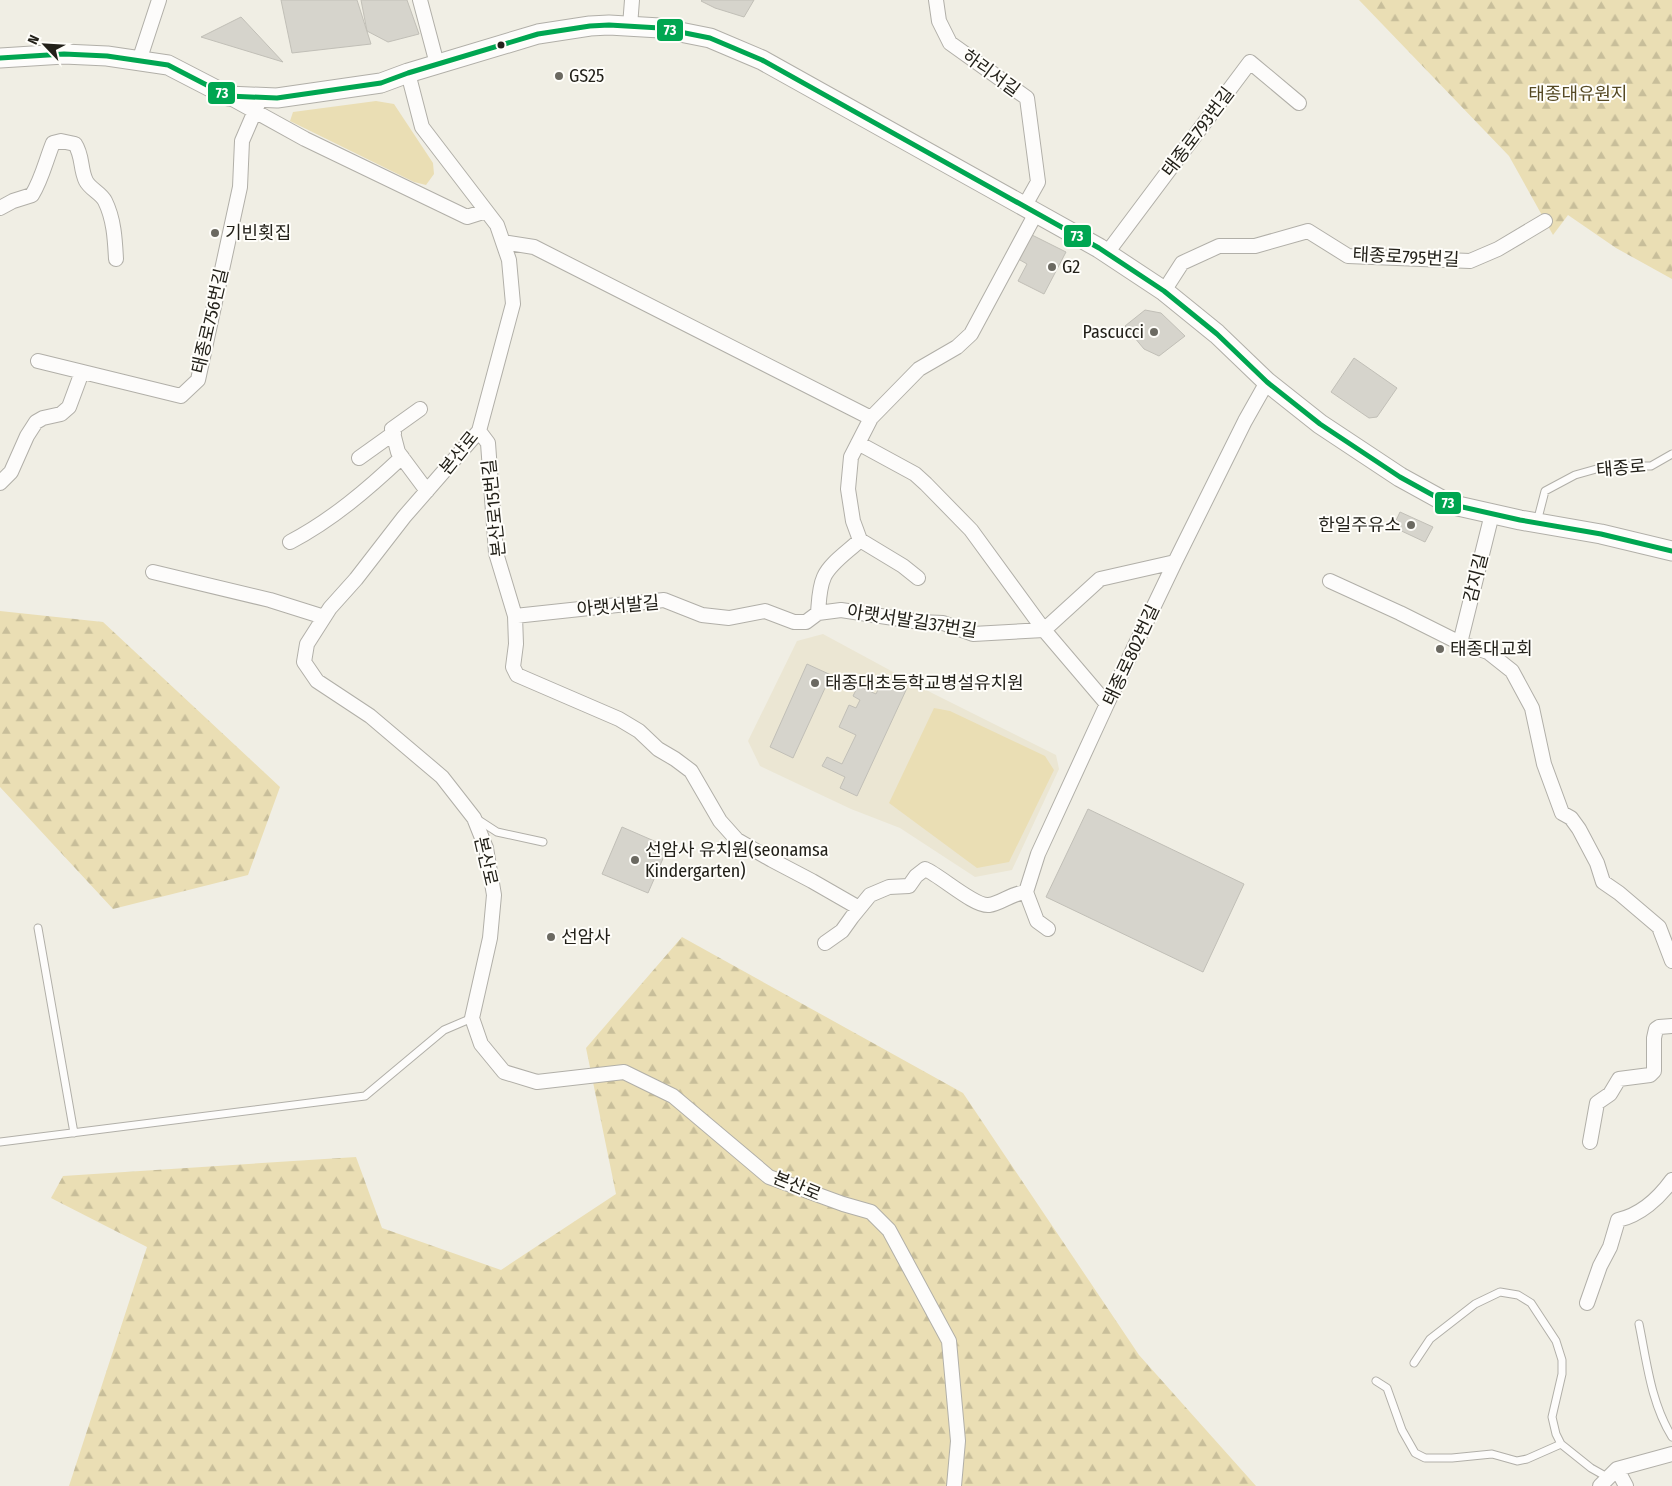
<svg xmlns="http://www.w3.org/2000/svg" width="1672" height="1486" font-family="'Fira Sans Condensed','Noto Sans KR',sans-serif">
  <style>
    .built { fill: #ebe6d3 }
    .forest { fill: url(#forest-firs) }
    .park { fill: #eadeb4 }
    .building { fill: #d6d4cc; stroke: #c1bfb7 }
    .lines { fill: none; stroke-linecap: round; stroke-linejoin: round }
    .service-casing { stroke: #b1afa8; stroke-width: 9 }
    .minor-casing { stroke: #b1afa8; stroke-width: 16 }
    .secondary-casing { stroke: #b1afa8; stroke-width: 21 }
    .service { stroke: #fdfcfb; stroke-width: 7 }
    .minor { stroke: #fdfcfb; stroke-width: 14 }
    .secondary { stroke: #fdfcfb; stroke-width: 19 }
    .bus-1-casing { stroke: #fffefa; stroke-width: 9 }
    .bus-1 { stroke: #00a651; stroke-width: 5 }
    .bus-dot { fill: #23211a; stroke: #fffefa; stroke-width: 2 }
    .poi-dot { fill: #6b6961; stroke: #fffefa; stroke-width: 2 }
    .labels { text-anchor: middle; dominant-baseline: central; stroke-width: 4; stroke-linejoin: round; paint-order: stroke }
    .street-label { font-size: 18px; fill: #23211a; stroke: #fffefa }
    .poi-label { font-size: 18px; fill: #23211a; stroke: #fffefa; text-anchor: start }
    .park-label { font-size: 18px; fill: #554923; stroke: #fffefa }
    .line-badge { stroke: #fffefa; stroke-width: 2 }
    .badge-label { font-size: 14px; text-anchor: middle; font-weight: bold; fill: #fff }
  </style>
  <defs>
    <pattern id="forest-firs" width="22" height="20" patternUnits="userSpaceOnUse" patternTransform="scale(1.25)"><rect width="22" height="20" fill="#eadeb4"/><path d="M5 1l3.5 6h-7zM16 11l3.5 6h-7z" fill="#c8be9a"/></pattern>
  </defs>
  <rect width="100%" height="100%" fill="#f0eee4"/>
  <path class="built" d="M823,634L932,693L1056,755L1059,769L1012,870L975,877L900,828L851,809L760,766L748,741L797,641Z"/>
  <path class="forest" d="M1359,0H1672V279L1616,248L1568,215L1553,235L1509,156Z
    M0,611L103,622L280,787L248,875L113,909L0,787Z
    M682,937L963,1093L1139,1355L1256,1486H69L147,1247L51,1198L63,1176L356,1157L382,1228L501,1270L616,1194L586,1048Z"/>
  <path class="park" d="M376,101L394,104L433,163L434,174L426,185L414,182L290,121L293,112Z
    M934,708L950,711L1045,756L1054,770L1009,862L977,868L889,803Z"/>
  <path class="building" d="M281,0H357L371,44L292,53Z
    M361,0H407L419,34L388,42L367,31Z
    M702,0H754L744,17L715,8L701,1Z
    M241,17L283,62L201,37Z
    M1026,232L1066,252L1044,294L1018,281L1027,264L1013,256Z
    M1145,310L1161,313L1185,336L1159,356L1144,349L1125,326Z
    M1354,358L1397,388L1377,417L1369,418L1331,392Z
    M1400,512L1433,527L1425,542L1393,527Z
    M807,664L831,675L793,758L770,747Z
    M884,677L907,688L857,796L840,788L845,777L822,766L827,757L842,764L856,735L839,727L849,705L856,708L860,700L853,696L858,686L876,694Z
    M1088,809L1244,884L1203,972L1046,897Z
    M622,827L668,847L648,893L602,874Z"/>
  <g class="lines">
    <g class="service-casing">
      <path id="service" d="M1537,522L1545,491L1575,475L1607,466H1651L1672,454
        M477,819L497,832L543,842
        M38,928L74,1133
        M0,1142L365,1096L444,1030L472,1018
        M1639,1324C1647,1363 1651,1403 1672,1437
        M1414,1363L1430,1339L1475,1304L1500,1292L1518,1295L1531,1303L1556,1341L1562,1360V1374L1552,1417L1556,1434L1561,1444L1591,1468L1607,1477
        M1376,1381L1387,1388L1402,1430L1415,1453L1425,1458H1452L1492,1454L1517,1461L1527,1459L1561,1444"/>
    </g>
    <g class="minor-casing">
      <path id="minor" d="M420,0L437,64
        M936,0L939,21L950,43L1027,98L1038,182L1024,207
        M630,26L632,0
        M139,61L159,0
        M408,73L422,127L497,225L509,260L513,304L479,431L404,517L356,579L330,608L307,644L304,662L317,681L370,716L442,777L474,818L486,848L494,895L490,938L472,1018L481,1044L504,1072L537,1082L624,1072L673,1096L769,1177L843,1204L871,1212L889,1230L949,1341L958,1441L954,1486
        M229,97L305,139L467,217L486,211
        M0,208L13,201L32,195C42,179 46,160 53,143L61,141L75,144C83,156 80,169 86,181C90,189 101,193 105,201C114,219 115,240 116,259
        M503,242L534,247L871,418
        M1107,253L1250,62L1299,103
        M1164,291L1182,263L1219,246H1255L1308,231L1348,256L1470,261L1498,249L1545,221
        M38,361L181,396L198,380L240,187L242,141L261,97
        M420,409L392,429L398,452L427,491
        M479,431L488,443L496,553L515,616L516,644L513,667L517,675L619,719L639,731L658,749L675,759L691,771L720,821L737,840L772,860L812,881L859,908
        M858,443L915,474L926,484L971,530L1044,630L1100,579L1175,562
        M359,458L394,433
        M0,483L11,472L27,436L36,422L43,418L61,414L69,407L82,372
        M290,542C332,520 368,489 402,457
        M153,572L270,600L324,617
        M918,578L903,566L860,540L853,521L848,489L851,457L871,418L919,369L957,347L971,334L1036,213
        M1330,581L1400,613L1460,643L1488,652L1512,671L1532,708L1544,764L1562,813L1571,818L1579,829L1597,863L1603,882L1619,893L1659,927L1672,961
        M818,613C819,601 819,588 824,577C830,563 849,551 860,540
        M515,616L664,600L702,615L729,618L765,611L794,622H806L818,613L841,610L920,622L943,623L973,634L1044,630L1107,704
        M1460,643L1492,514
        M1048,929L1037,921L1026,892L1038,854L1107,704L1175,562L1245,421L1267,382
        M825,943L842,931L852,917L870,895L889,887L909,886L916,876L925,869C941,876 975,907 989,905C1002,903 1012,893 1026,892
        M1590,1142L1597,1103L1610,1094L1619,1079L1650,1075L1654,1071V1038L1656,1029L1659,1027L1672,1026
        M1587,1303L1600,1266L1610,1247L1618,1220C1640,1215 1659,1198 1672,1180
        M1617,1469L1626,1486
        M1600,1486L1617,1469L1672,1454"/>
    </g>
    <g class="secondary-casing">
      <path id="secondary" d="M0,58L64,54L107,56L168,65L228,96L277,98L381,83L408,73L538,34L590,26L609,25L660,28L710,38L762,60L1099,248L1164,291L1217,334L1267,382L1320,424L1400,477L1449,504L1520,520L1601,534L1672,551"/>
    </g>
    <use href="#service" class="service"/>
    <use href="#minor" class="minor"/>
    <use href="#secondary" class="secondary"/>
    <g class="bus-1-casing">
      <path id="bus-1" d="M0,58L64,54L107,56L168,65L228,96L277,98L381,83L408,73L538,34L590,26L609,25L660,28L710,38L762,60L1099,248L1164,291L1217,334L1267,382L1320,424L1400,477L1449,504L1520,520L1601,534L1672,551"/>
    </g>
    <use href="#bus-1" class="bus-1"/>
  </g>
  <circle class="bus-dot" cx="501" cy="45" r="4.5"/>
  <g class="poi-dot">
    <circle cx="559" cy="76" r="5"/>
    <circle cx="215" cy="233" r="5"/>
    <circle cx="1052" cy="267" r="5"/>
    <circle cx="1154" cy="332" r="5"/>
    <circle cx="1411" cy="525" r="5"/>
    <circle cx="1440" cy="649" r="5"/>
    <circle cx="815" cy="683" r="5"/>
    <circle cx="635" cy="860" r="5"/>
    <circle cx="551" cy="937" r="5"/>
  </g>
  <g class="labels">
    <g class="street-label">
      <text transform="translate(991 73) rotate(36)">하리서길</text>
      <text transform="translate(1198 132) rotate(-53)">태종로793번길</text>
      <text transform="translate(1406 257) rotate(3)">태종로795번길</text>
      <text transform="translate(210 321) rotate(-77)">태종로756번길</text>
      <text transform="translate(459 453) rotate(-51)">본산로</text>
      <text transform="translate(1621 468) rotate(-5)">태종로</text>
      <text transform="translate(494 508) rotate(-96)">본산로15번길</text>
      <text transform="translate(1476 578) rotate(-76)">감지길</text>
      <text transform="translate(618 606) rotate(-5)">아랫서발길</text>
      <text transform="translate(912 621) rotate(9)">아랫서발길37번길</text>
      <text transform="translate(1131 655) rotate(-65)">태종로802번길</text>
      <text transform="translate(486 861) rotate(77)">본산로</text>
      <text transform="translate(797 1186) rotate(22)">본산로</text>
    </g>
    <g class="poi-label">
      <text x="569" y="76">GS25</text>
      <text x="225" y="233">기빈횟집</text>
      <text x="1062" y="267">G2</text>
      <text x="1144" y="332" text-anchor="end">Pascucci</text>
      <text x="1401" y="525" text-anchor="end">한일주유소</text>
      <text x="1450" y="649">태종대교회</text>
      <text x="825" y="683">태종대초등학교병설유치원</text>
      <text x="645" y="850">선암사 유치원(seonamsa<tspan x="645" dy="21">Kindergarten)</tspan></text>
      <text x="561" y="937">선암사</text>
    </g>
    <g class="park-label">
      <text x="1578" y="94">태종대유원지</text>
    </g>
  </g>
  <g class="line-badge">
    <rect x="656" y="18" width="28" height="24" rx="5" fill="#00a651"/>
    <rect x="207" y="81" width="29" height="24" rx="5" fill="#00a651"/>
    <rect x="1063" y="224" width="29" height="24" rx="5" fill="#00a651"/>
    <rect x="1434" y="491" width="28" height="24" rx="5" fill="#00a651"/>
  </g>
  <g class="badge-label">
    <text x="670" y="35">73</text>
    <text x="222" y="98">73</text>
    <text x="1077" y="241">73</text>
    <text x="1448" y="508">73</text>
  </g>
  <g transform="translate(45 45) rotate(295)" stroke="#fffefa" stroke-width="4" paint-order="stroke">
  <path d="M0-4L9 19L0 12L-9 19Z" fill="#23211a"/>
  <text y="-8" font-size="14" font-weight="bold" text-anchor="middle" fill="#23211a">N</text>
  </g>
</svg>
